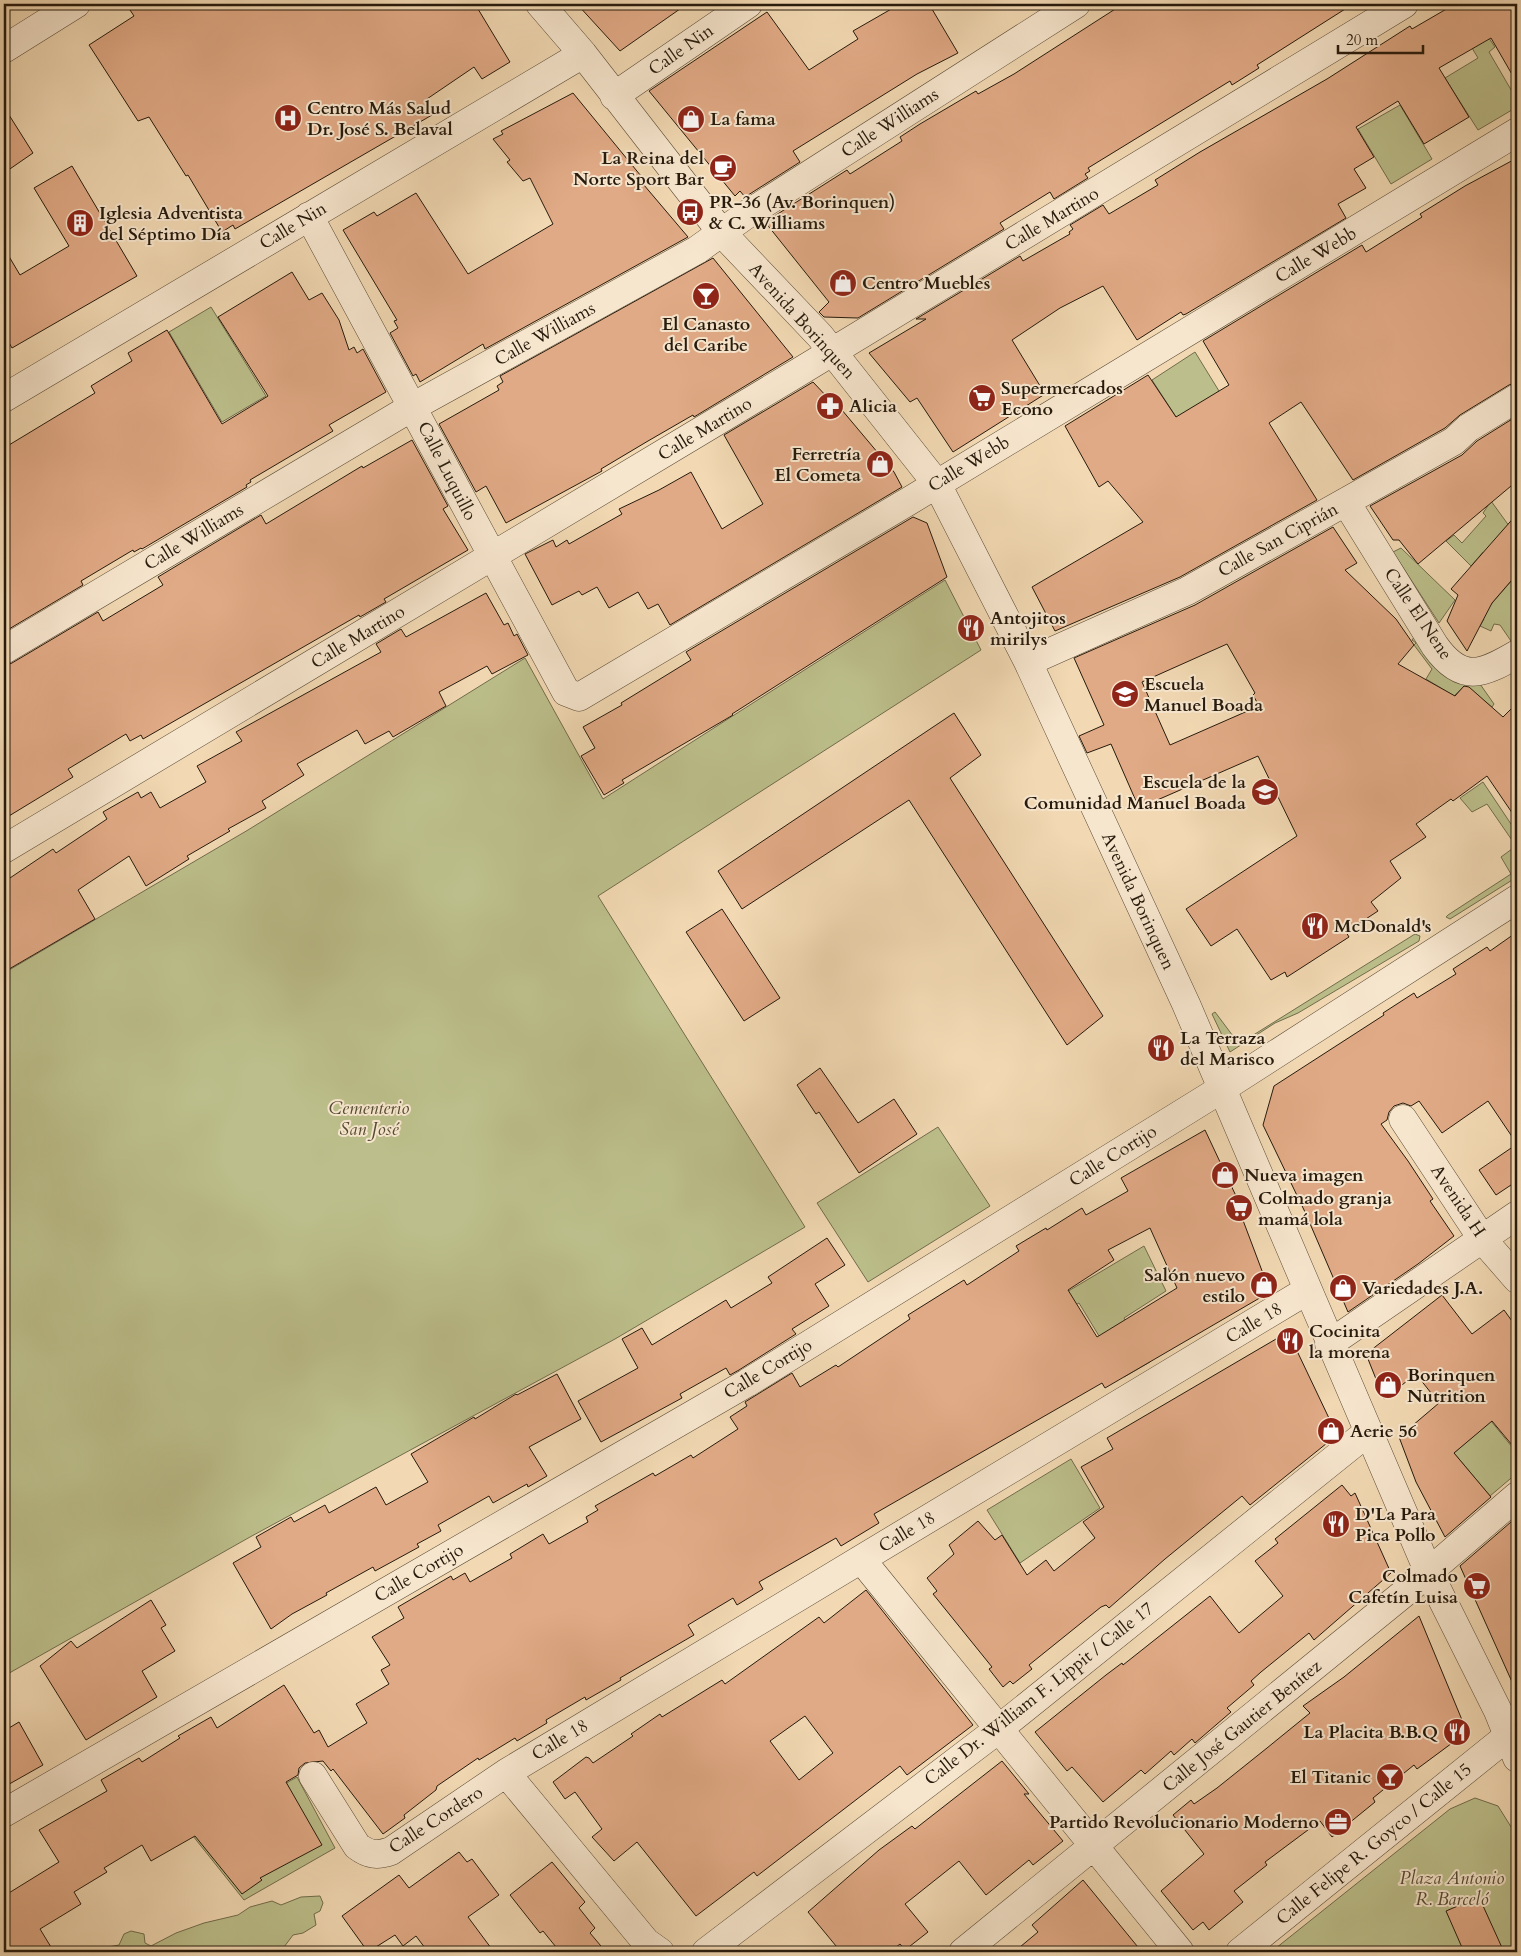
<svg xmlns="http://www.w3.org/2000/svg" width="1521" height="1956" font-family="Cardo,serif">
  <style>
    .green { fill: #bcbf8b; stroke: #716c4c }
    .building { fill: #e1aa86; stroke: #261a0c; fill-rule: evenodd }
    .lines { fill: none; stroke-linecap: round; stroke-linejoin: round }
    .minor-casing { stroke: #594a36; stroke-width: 29 }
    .minor { stroke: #f7e6ce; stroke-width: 28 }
    .labels { text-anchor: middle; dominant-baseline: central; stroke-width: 4; stroke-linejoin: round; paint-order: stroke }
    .street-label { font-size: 18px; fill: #261a0c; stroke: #f7e6ce }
    .poi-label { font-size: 18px; font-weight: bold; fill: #261a0c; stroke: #f7e6ce; text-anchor: start }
    .park-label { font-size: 18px; font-style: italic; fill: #534c32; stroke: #f7e6ce }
  </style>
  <rect width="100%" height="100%" fill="#f2d9b3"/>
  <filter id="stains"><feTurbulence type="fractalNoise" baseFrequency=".004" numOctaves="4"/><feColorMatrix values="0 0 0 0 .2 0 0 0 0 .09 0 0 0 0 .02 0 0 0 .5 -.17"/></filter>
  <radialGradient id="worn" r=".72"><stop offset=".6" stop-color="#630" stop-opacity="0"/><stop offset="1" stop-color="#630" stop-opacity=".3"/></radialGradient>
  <path class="green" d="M1455,4H1466L1495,47L1489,52L1517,100V107L1478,130L1445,78L1478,58L1448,8Z
    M1400,105L1432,159L1391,184L1358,129Z
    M211,307L266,396L222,422L169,332Z
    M1195,352L1219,391L1180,423L1152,380Z
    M1491,501L1515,534L1517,532V637L1511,641L1500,625L1494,624L1491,631L1480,626L1484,619L1481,616L1513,579L1483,552L1471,566L1446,541L1454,535L1462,543L1486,516L1483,513Z
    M1401,548L1455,600L1439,623L1393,552Z
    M945,580L981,650L598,896L805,1227L615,1339L250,1537L4,1676V973L248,830L525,658L603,799Z
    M1415,636L1480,684L1494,704L1492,707L1464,686L1454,696L1426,679L1432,669L1414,645L1416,643L1412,640Z
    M1483,782L1517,833V877L1450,919L1446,917L1448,915L1511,874L1501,857L1516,846L1487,804L1472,812L1460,798Z
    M1415,934L1420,936L1419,941L1298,1013L1275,1023L1230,1052L1212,1014L1215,1012L1239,1044Z
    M938,1127L990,1206L868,1282L817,1203Z
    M1144,1246L1166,1291L1124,1318L1150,1362L1124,1377L1079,1303L1063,1311L1055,1299Z
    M1491,1421L1517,1453V1473L1490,1496L1454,1453Z
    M1071,1459L1100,1508L1020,1563L987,1510Z
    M297,1777L335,1848L244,1900L193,1836Z
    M1475,1798L1498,1806L1513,1830L1517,1841V1952H1271L1450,1809Z
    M320,1896L323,1903L320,1911L314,1914L316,1925L303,1933L293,1935L284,1947L271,1952H102L108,1947L119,1945L124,1934L131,1931L144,1934L145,1943L151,1946L176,1933L204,1923L238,1915L250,1907L272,1901L281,1905L301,1897Z"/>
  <path class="building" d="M126,4H475L510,62L482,79L474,67L424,101L432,115L235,229L233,225L222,232L188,175L186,176L149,117L138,121L89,45L134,16Z
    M577,4H687L620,51Z
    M900,4H929L958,53L917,74L793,151L800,162L745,197L740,191L735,196L649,91L767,12L809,70L858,39L853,31Z
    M1123,4H1353L1257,65L1259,68L1232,85L1230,81L1088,168L1090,171L1085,174L1088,178L1054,199L1050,192L1000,223L1004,229L858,318L824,317L819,312L829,302L765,222L847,170L850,174L902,141L900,137L920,124L976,91L978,94L1014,74Z
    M1455,4H1517V83L1491,38L1439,68L1469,117L1424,144L1398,101L1356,127L1374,157L1354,169L1366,188L1338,204L1346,218L1186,314L1183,315L1181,312L1137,340L1103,286L1060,308L1012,340L1045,394L953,452L917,398L910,402L869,353L926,319H916L1020,256L1023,261L1070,234L1069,232L1073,229L1070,225L1103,205L1109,214L1158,185L1155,180L1200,152L1327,79L1410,26L1412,29Z
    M573,93L641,176L638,178L688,237L485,349L483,344L420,382L416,374L413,376L390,333L398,328L394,321L397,320L343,230L374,212L377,216L416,193L468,274L553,224L530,178L523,181L507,162L510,160L493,139L503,134L501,131Z
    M4,107L33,153L4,173Z
    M1517,158V382L1509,385L1460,415L1445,428L1353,480L1301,402L1269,423L1317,500L1180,577L1055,631L1032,587L1143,522L1108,481L1099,487L1065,426L1148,375L1176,417L1229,385L1203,341L1362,245L1366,252L1422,217L1420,214L1465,186Z
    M72,166L137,276L12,348L4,334V248L20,275L69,246L34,188Z
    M713,258L793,357L694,417L693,415L648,441L601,469L602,471L506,523L486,486L476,492L439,424L499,390L497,386L503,382L500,376Z
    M292,272L309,300L322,293L339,320L349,350L354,347L357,353L363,349L386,392L329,425L333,431L250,480L251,482L246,485L247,487L142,549L141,548L134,552L133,550L81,581L83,585L4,632V448L95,393L91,386L132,361L128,353L167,330L222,424L268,396L218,317Z
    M813,382L829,399L831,397L894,472L902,487L670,625L658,604L648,609L638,592L609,608L597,587L582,595L579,591L552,605L525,554L553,540L556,547L567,540L569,544L622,514L619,509L659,490L691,472L722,529L763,504L724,435Z
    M1517,416V481L1418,564L1399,540H1393L1370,506L1462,455L1477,441Z
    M412,440L448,506L443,509L468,550L384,599L386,602L360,617L359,615L143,739L141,735L130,741L126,734L68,769L73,777L4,819V666L12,663L98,612L103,621L163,585L158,577L261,515L266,524L362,466L363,468Z
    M1517,514V574L1492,603L1467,651L1447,621L1458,595L1451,589Z
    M913,517L927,523L947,577L732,714L733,715L622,780L624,783L604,795L581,756L595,748L583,727L622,705L621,703L691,660L686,652Z
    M1333,527L1357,563L1345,570L1396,619L1414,645L1398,664L1455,696L1464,686L1469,687L1503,717L1517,703V820L1487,776L1453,801L1451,799L1416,824L1426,837L1390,861L1401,878L1371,902L1378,911L1346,932L1349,937L1287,977L1285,972L1271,980L1237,929L1211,946L1186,909L1297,836L1258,756L1139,808L1111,744L1087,753L1079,736L1104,725L1074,658L1195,605ZM1227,644L1255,693L1253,695L1259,706L1170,745L1142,682Z
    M486,593L504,625L508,623L514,636L517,634L528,655L492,674L487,666L439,692L446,706L393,737L389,731L365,744L357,730L297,764L304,775L262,801L266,808L228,829L230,831L187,856L189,859L146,886L129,856L78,890L95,919L4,972V882L53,849L56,853L107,819L103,812L138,792L141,798L151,792L160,808L206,782L197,766L242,741L236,732L381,652L376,644L401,629L406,637Z
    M954,713L981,755L950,778L1103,1016L1067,1045L909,800L742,909L718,871Z
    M722,909L780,998L744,1021L686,932Z
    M1517,932V1181L1496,1195L1479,1170L1517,1144L1488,1101L1442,1133L1419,1101L1411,1106L1403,1103L1394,1106L1389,1112L1387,1120L1381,1124L1408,1161L1433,1199L1430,1201L1454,1236L1418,1264L1348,1312L1305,1212L1263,1125L1274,1086L1384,1015L1383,1013L1414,993L1417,998L1456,974L1453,969L1487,947L1490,951Z
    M820,1068L858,1123L894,1099L917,1134L859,1173L819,1112L816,1114L797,1085Z
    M1205,1130L1244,1213L1241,1215L1270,1292L1105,1388L1102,1383L874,1514L879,1523L841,1546L836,1538L759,1582L763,1589L737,1605L733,1598L688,1625L694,1635L620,1678L621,1680L586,1700L585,1697L546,1720L547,1723L517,1741L515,1738L479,1760L478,1758L437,1786L436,1790L404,1815L405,1818L383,1834L333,1769L331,1771L323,1761L305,1763L299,1768L298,1775L286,1782L322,1845L260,1878L262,1880L242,1894L195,1836L151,1861L142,1845L104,1868L107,1872L74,1892L81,1904L40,1929L54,1952H4V1896L59,1862L39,1830L107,1791L101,1780L139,1758L142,1762L180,1738L178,1736L211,1717L217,1728L284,1685L314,1733L319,1730L328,1747L367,1723L356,1704L389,1684L381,1670L390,1665L372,1637L404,1618L398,1607L451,1576L453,1580L465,1573L470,1582L512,1558L510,1554L543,1534L549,1544L588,1522L586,1517L598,1510L595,1506L653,1473L655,1476L691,1455L693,1458L738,1429L730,1417L747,1406L745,1402L792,1373L800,1387L836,1365L838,1367L910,1319L908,1315L964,1280L967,1285L1019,1251L1016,1246L1046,1228L1047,1230L1082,1208L1086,1215L1128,1191L1121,1178ZM1150,1228L1177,1288L1097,1337L1068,1290L1114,1260L1108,1250Z
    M827,1238L845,1265L815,1284L829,1306L792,1329L796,1334L739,1370L730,1375L726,1368L680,1394L682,1398L601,1442L578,1401L638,1368L622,1339L642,1328L652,1345L726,1300L731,1308L772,1283L768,1277Z
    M1442,1295L1472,1334L1504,1310L1517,1328V1451L1492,1421L1454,1453L1491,1497L1445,1537L1416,1482L1399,1437L1439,1403L1416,1374L1384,1399L1366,1354Z
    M1288,1332L1337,1435L1250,1505L1242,1496L1165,1559L1109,1608L1106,1605L1101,1607L1029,1665L1032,1669L1013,1684L1010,1681L1003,1687L989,1669L992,1667L933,1594L937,1591L927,1578L954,1554L949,1545L978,1521L995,1540L1002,1535L1027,1575L1046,1560L1054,1571L1095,1538L1083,1522L1104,1507L1081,1467L1113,1449L1107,1438Z
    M557,1374L581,1419L529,1447L547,1476L528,1487L527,1484L493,1503L489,1496L438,1525L441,1531L417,1544L419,1547L375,1571L373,1567L326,1593L327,1595L292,1614L271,1629L233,1563L261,1547L256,1537L291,1517L294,1522L325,1505L329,1513L376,1487L386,1505L428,1482L411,1454L474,1417L475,1419L516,1394L517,1395Z
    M1342,1485L1351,1496L1355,1493L1391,1573L1314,1640L1309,1633L1261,1672L1251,1681L1254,1685L1227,1708L1231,1712L1195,1743L1192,1739L1174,1755L1171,1751L1145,1774L1141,1770L1103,1802L1072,1767L1067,1771L1035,1732L1106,1675L1122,1663L1123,1665L1210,1596L1239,1633L1283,1596L1255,1561L1278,1543L1275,1539Z
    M1511,1522L1517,1530V1693L1460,1566Z
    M866,1590L973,1725L907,1775L900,1766L757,1876L754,1872L696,1916L637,1842L614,1861L592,1837L602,1829L575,1792L565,1799L553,1782L586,1757L589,1758L593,1763L633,1736L631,1734L660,1714L662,1717L722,1680L725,1684L819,1617L824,1623ZM805,1716L833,1753L799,1780L770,1741Z
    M151,1600L166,1625L161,1628L175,1651L142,1671L157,1697L86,1740L40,1666L71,1641L77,1648Z
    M1419,1616L1467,1732L1417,1769L1414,1765L1373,1798L1375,1802L1332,1837L1320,1821L1265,1862L1267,1865L1234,1891L1243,1902L1209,1930L1203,1922L1193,1930L1161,1891L1204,1854L1173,1815L1191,1800L1194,1804L1217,1788L1267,1748L1310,1713L1303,1706L1344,1677Z
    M19,1722L43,1765L4,1787V1731Z
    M1002,1761L1029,1794H1024L1063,1841L1033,1865L1029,1860L986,1895L959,1861L905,1904L928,1932L905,1950L900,1944L890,1952H841L808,1912L879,1850L912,1826L915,1829Z
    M459,1852L467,1862L472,1859L499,1895L468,1917L494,1952H428L416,1936L403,1946L395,1935L368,1952L342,1916L399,1875L409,1888Z
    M552,1862L585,1902L579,1908L595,1928L590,1933L606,1952H560L543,1931L540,1933L510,1895Z
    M1083,1880L1142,1952H1014L1038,1932L1032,1925Z
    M1479,1897L1504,1952H1464L1446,1911Z"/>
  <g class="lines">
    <g class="minor-casing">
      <path id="minor" d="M540,4L583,54L722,233L820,336L937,484L1028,662L1186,1004L1429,1573L1498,1711L1517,1758
        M4,49L76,4
        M614,96L748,4
        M309,216L566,692L579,697L909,501L1517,132
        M4,398L583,54
        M1346,502L1435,646C1462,684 1483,674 1517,654
        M4,650L414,406L697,250L746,215L1076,4
        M1028,662L1187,591L1454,441L1468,428L1517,398
        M4,849L799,372L1404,4
        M1403,1119L1483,1240L1517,1279
        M1329,1344L1517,1215
        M861,1559L1180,1952
        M506,1773L646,1942L660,1952
        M313,1776L357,1846C369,1855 377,1856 391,1851L506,1773L1308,1290
        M4,1813L747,1383L1223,1088L1517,899
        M706,1952L1000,1728L1368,1432
        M963,1952L1403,1594L1517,1496
        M1240,1952L1508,1736"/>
    </g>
    <use href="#minor" class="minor"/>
  </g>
  <defs>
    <g id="hospital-disc" transform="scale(1.4375)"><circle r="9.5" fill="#8f2418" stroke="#f7e6ce"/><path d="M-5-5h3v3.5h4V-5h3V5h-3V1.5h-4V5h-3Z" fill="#fff"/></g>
    <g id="shop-disc" transform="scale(1.4375)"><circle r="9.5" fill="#8f2418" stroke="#f7e6ce"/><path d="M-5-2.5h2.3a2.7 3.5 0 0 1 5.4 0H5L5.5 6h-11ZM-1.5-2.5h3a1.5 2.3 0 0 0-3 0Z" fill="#fff"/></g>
    <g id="cafe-disc" transform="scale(1.4375)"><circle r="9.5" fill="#8f2418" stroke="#f7e6ce"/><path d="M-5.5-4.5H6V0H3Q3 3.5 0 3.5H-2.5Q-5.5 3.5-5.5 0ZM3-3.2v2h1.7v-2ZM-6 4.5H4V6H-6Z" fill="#fff"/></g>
    <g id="bus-disc" transform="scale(1.4375)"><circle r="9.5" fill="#8f2418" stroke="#f7e6ce"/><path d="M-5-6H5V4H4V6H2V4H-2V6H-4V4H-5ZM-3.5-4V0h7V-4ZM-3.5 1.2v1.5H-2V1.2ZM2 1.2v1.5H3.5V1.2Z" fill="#fff"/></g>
    <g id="building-disc" transform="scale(1.4375)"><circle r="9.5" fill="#8f2418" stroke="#f7e6ce"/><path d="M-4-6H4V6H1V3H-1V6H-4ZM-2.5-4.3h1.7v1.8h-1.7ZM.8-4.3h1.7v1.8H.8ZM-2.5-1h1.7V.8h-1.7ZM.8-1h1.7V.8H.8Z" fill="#fff"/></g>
    <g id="bar-disc" transform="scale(1.4375)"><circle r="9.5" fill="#8f2418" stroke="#f7e6ce"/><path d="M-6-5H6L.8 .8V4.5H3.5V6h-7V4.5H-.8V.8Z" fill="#fff"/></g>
    <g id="supermarket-disc" transform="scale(1.4375)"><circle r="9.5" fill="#8f2418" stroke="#f7e6ce"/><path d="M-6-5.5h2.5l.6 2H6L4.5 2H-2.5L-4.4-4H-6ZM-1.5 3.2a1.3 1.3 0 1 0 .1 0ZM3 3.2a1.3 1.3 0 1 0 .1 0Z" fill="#fff"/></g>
    <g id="pharmacy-disc" transform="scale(1.4375)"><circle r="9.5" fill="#8f2418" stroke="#f7e6ce"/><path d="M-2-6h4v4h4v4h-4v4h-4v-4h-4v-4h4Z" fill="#fff"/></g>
    <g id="restaurant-disc" transform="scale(1.4375)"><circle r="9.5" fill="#8f2418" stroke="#f7e6ce"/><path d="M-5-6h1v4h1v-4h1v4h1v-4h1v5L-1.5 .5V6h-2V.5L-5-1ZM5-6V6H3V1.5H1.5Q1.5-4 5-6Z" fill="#fff"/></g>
    <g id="school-disc" transform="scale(1.4375)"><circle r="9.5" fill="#8f2418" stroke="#f7e6ce"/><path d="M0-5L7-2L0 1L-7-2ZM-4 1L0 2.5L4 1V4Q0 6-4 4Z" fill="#fff"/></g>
    <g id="office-disc" transform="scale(1.4375)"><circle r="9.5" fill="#8f2418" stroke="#f7e6ce"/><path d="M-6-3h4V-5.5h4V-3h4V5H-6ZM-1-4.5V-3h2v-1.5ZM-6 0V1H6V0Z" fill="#fff"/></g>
  </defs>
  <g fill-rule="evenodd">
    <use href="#hospital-disc" x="288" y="118"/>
    <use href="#shop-disc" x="691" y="119"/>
    <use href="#cafe-disc" x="723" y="168"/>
    <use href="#bus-disc" x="690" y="212"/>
    <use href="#building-disc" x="80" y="223"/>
    <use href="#shop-disc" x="843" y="283"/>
    <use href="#bar-disc" x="706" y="296"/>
    <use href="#supermarket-disc" x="982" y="398"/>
    <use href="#pharmacy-disc" x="830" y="406"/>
    <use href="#shop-disc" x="880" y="464"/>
    <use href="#restaurant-disc" x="971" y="628"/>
    <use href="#school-disc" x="1125" y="694"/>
    <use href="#school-disc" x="1265" y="792"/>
    <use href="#restaurant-disc" x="1315" y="926"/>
    <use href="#restaurant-disc" x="1161" y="1048"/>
    <use href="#shop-disc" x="1225" y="1175"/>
    <use href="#supermarket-disc" x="1239" y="1208"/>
    <use href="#shop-disc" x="1264" y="1285"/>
    <use href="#shop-disc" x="1343" y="1288"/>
    <use href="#restaurant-disc" x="1290" y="1341"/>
    <use href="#shop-disc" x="1388" y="1385"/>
    <use href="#shop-disc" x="1331" y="1431"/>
    <use href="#restaurant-disc" x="1336" y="1524"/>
    <use href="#supermarket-disc" x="1477" y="1586"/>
    <use href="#restaurant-disc" x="1457" y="1732"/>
    <use href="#bar-disc" x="1390" y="1777"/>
    <use href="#office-disc" x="1338" y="1822"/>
  </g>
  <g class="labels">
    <g class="street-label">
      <text transform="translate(681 50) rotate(-35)">Calle Nin</text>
      <text transform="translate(890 123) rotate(-33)">Calle Williams</text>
      <text transform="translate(1052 219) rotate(-31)">Calle Martino</text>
      <text transform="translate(293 226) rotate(-31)">Calle Nin</text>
      <text transform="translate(1316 255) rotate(-31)">Calle Webb</text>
      <text transform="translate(802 321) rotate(48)">Avenida Borinquen</text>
      <text transform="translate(545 334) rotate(-29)">Calle Williams</text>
      <text transform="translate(705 429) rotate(-31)">Calle Martino</text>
      <text transform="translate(969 464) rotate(-31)">Calle Webb</text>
      <text transform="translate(447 471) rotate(63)">Calle Luquillo</text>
      <text transform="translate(194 537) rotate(-31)">Calle Williams</text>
      <text transform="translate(1278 540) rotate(-29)">Calle San Ciprián</text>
      <text transform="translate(1418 614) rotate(56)">Calle El Nene</text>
      <text transform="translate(358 637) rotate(-31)">Calle Martino</text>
      <text transform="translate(1138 901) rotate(65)">Avenida Borinquen</text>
      <text transform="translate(1113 1156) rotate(-32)">Calle Cortijo</text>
      <text transform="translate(1458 1201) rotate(56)">Avenida H</text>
      <text transform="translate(1254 1323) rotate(-31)">Calle 18</text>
      <text transform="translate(768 1369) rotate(-31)">Calle Cortijo</text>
      <text transform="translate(907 1532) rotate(-31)">Calle 18</text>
      <text transform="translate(419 1573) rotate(-30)">Calle Cortijo</text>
      <text transform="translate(1039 1694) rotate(-38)">Calle Dr. William F. Lippit / Calle 17</text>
      <text transform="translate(1242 1726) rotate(-39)">Calle José Gautier Benítez</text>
      <text transform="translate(560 1740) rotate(-31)">Calle 18</text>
      <text transform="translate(436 1820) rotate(-33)">Calle Cordero</text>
      <text transform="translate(1374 1844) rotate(-39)">Calle Felipe R. Goyco / Calle 15</text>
    </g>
    <g class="poi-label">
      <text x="307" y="108">Centro Más Salud<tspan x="307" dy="21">Dr. José S. Belaval</tspan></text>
      <text x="710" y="119">La fama</text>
      <text x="704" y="158" text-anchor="end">La Reina del<tspan x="704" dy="21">Norte Sport Bar</tspan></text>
      <text x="709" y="202">PR-36 (Av. Borinquen)<tspan x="709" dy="21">&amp; C. Williams</tspan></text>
      <text x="99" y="213">Iglesia Adventista<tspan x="99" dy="21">del Séptimo Día</tspan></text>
      <text x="862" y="283">Centro Muebles</text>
      <text x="706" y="324" text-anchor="middle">El Canasto<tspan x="706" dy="21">del Caribe</tspan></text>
      <text x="1001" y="388">Supermercados<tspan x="1001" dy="21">Econo</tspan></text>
      <text x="849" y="406">Alicia</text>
      <text x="861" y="454" text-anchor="end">Ferretría<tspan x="861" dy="21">El Cometa</tspan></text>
      <text x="990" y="618">Antojitos<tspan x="990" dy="21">mirilys</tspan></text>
      <text x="1144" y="684">Escuela<tspan x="1144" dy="21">Manuel Boada</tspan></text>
      <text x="1246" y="782" text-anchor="end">Escuela de la<tspan x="1246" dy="21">Comunidad Manuel Boada</tspan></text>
      <text x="1334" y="926">McDonald's</text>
      <text x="1180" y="1038">La Terraza<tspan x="1180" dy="21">del Marisco</tspan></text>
      <text x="1244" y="1175">Nueva imagen</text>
      <text x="1258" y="1198">Colmado granja<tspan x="1258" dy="21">mamá lola</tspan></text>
      <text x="1245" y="1275" text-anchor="end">Salón nuevo<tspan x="1245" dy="21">estilo</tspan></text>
      <text x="1362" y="1288">Variedades J.A.</text>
      <text x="1309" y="1331">Cocinita<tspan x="1309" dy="21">la morena</tspan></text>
      <text x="1407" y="1375">Borinquen<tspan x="1407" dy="21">Nutrition</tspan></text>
      <text x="1350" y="1431">Aerie 56</text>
      <text x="1355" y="1514">D'La Para<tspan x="1355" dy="21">Pica Pollo</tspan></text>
      <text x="1458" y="1576" text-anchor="end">Colmado<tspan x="1458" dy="21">Cafetín Luisa</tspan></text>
      <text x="1438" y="1732" text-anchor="end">La Placita B.B.Q</text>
      <text x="1371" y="1777" text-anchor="end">El Titanic</text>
      <text x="1319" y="1822" text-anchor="end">Partido Revolucionario Moderno</text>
    </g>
    <g class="park-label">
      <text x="369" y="1108">Cementerio<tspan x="369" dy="21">San José</tspan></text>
      <text x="1452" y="1878">Plaza Antonio<tspan x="1452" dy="21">R. Barceló</tspan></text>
    </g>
  </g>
  <rect width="1521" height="1956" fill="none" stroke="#f2d9b3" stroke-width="20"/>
  <rect x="5" y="5" width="1511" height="1946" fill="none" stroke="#261a0c" stroke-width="2.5"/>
  <rect x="10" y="10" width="1501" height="1936" fill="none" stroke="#261a0c"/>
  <path d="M1338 45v8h85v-8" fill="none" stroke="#261a0c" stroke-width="2.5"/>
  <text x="1346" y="45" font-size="15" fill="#261a0c" stroke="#f7e6ce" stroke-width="4" paint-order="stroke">20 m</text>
  <rect width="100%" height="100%" filter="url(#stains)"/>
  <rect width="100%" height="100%" fill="url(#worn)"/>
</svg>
